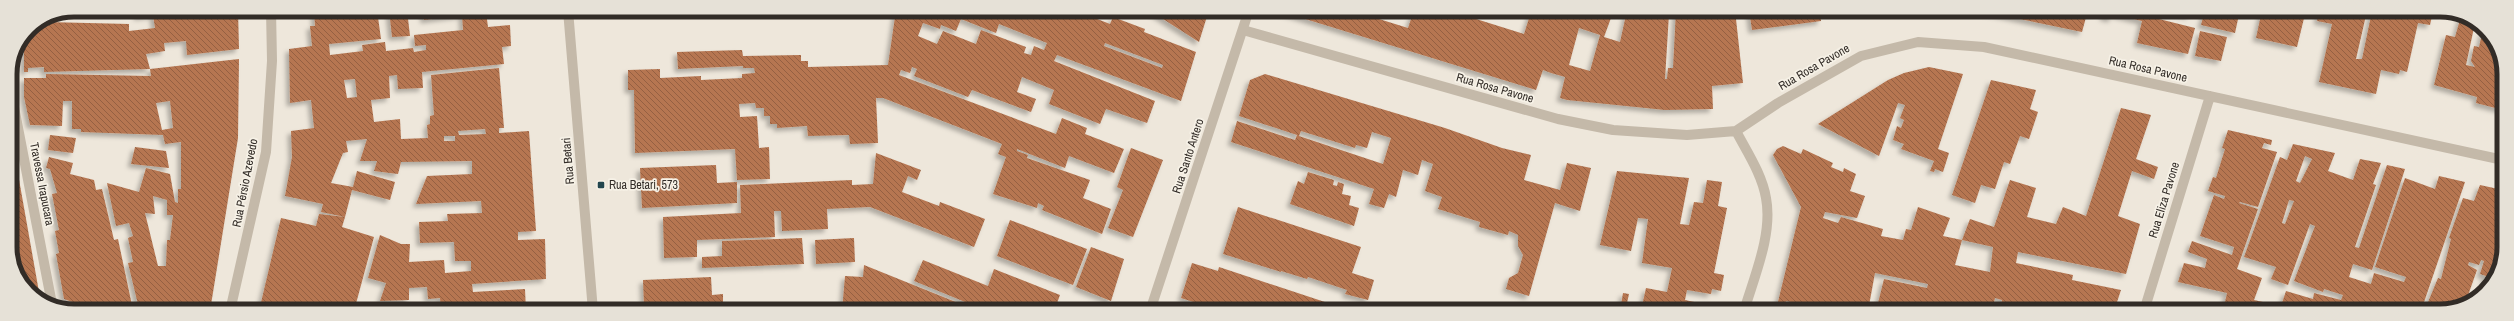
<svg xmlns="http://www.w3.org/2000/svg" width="2514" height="321" font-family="'Archivo Narrow',sans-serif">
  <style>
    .building { fill: url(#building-back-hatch); fill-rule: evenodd; filter: url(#shadow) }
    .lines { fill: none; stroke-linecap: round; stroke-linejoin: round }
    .minor { stroke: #c4b9a9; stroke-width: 10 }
    .poi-dot { fill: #23464e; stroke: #f6f1e6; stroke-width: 1.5 }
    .labels { text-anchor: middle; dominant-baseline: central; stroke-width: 3.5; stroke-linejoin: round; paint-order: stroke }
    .street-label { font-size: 12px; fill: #322c27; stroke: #f6f1e6 }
    .poi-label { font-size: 12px; fill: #322c27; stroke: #f6f1e6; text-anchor: start }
    .rim { fill: none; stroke: #322c27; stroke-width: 5 }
  </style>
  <defs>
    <pattern id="building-back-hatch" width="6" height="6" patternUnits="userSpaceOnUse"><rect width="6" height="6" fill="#b67651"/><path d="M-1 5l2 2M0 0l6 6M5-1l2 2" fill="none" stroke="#956143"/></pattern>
    <filter id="shadow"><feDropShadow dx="-3.5" dy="3.5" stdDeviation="2" flood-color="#0004"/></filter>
  </defs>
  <rect width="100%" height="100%" fill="#eee7db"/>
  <path class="building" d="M74,10H125V13L69,12Z
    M136,10H184L172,13L173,19L187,17L186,10H238L239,49L187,55L186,41L164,43L165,51L146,54L150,69L44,72V67L28,68V72H24V41L29,29L46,22L129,24V31L155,28L153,15L138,17Z
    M314,10H377L381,39L329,44L330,55L363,51L362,45L385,42L386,51L413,48L414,52L426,50V45L415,46L414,35L463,30L462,15L424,20L423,10H495L486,12L488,27L510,25L511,46L502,47L504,64L422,72L423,88L398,89L397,75L389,76L390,98L371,100L374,122L400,119L401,139L428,138L427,125L430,124V116L434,115L431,75L499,68L504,128H499V133L529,131L536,231L518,232V240L545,239L546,279L472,284L473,292L525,289L526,311H441L440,298L428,299L427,287L409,288V300L380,301L386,283L368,278L380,235L401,244H410L409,262L444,260L445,273L471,271V261H455L454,242L420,243L419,222L448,221L447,214L482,213L481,201L416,204L427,176L472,174V161L401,162L398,174L374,171L377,161H360L367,139L346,141L348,152L343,153L331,183L353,187L357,171L395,182L390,200L352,190L345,217L321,212L323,204L285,196L292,157L291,131L314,128L311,100L290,103L289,49L312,46L310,26H315ZM355,79L357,97L347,98L344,80ZM485,129L486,134L459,135L458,131ZM444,136H455V141H444Z
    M389,10H407L410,36L392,37Z
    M896,10H1074L1110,24L1113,17L1145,29L1144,32L1196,52L1181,101L1057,55L1054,61L1155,101L1147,123L1106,109L1100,124L1049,104L1054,90L1022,77L1017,92L1036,99L1031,112L972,90L968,97L914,76L917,69L912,67L910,73L901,70L899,75L1056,134L1062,118L1087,128L1085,134L1124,149L1114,173L1069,156L1065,168L1017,149V151L1028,155L1027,158L1090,180L1083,198L1111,209L1102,234L1042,210L1044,206L1038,203L1037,208L993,194L1006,157L998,154L1002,144L883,98H876L878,143L850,144L849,135L808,136L807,126L777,128V124H770V116H764V108H756L755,103L739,104L740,117L757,116L759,148L769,147L770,179L737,180L735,149L635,153L634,90H628V70L660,69V78L701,76V80L742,78V74L755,73L754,68H743V66L678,69L677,52L742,50L743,56L801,55V61H808V67L888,65ZM961,19L996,33L999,24L1047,43L1044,50L1034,46L1031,55L1024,53L1026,47L981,30L976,44L943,31L937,44L918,36L923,23L940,29L941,25L956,31ZM1105,43L1163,65L1162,68L1104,46Z
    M1149,10H1209L1199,42Z
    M1276,10H1350L1408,28L1414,10H1432L1455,17L1457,13L1524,34L1531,12L1527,10H1591L1611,18L1604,37L1620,42L1626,15L1623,10L1669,14L1665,79H1667L1668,68H1673L1676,10H1735L1743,83L1712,86L1713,109L1665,110L1567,100L1560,98L1565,77L1551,73L1543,70L1536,90ZM1579,28L1600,35L1590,71L1569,65Z
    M1749,10H1820L1821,21L1752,30Z
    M1977,10H2088L2082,32Z
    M2104,10H2145L2143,15L2195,28L2188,54L2137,43L2142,21L2113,14L2112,19L2103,17Z
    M2167,10H2190L2189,16Z
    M2205,10H2240L2235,33L2201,25Z
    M2262,10H2306L2297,47L2256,38Z
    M2319,10L2367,11L2356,59H2362L2372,11H2433L2430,25L2418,23L2407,72L2400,70L2399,74L2381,70L2376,94L2319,82L2332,24L2317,21Z
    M2461,16L2475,23L2466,65L2475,67L2471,61L2474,46L2479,47L2483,29L2503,62V110L2476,103L2477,97L2434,85L2446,35L2455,37Z
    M2200,31L2227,37L2221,61L2195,56Z
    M239,59L238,138L210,311L169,310L167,303L139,309L128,263L133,262L128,238L133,236L129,223L116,226L107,183L139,192L146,168L170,174L175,202L178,203V189H181V142L165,144L163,135L81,132V129H72V101H63L62,126L30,125L24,97V78H46V74L151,76L150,69ZM170,101L173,128L162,130L156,103ZM153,196L167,200V215H173L170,240H167L166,266H158L145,213L155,214Z
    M1929,67L1963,74L1938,149L1949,153L1943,172L1935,169L1934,172L1930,171L1934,161L1901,149L1904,144L1893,140L1897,126L1901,128L1904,120L1900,118L1905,105L1898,103L1879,156L1818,124L1888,80L1904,73Z
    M1265,74L1445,128L1502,148L1531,155L1524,180L1560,190L1567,163L1591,168L1580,211L1555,203L1529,296L1506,289L1509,278L1518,273L1523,255L1518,246V235L1509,231L1508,235L1479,227L1480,222L1438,209L1442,197L1425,191L1433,164L1422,160L1418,175L1403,170L1396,197L1389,194L1384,208L1369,204L1374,189L1231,142L1237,121L1295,140L1297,135L1239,116L1250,80ZM1301,131L1355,148L1356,145L1367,148L1372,132L1391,138L1383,164L1299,136Z
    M1991,80L2036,90L2030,109L2038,112L2029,139L2020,136L2010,164L2004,162L1995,189L1981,185L1975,203L1952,195Z
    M2121,108L2151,115L2136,159L2158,167L2154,179L2132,171L2118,216L2140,224L2126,274L2018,252L2016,263L2073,275L2072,280L2121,290L2114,311H2052L2026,305L2024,311H2000L2002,300L1995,298L1992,311H1876L1884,279L1927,288L1928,284L1875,273L1868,311H1803L1799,310L1801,304L1786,301L1784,307L1777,306L1801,207L1773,155L1777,149L1783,146L1801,154L1803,149L1833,163L1831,167L1843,172L1844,168L1856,174L1850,191L1865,196L1857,218L1825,212L1823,218L1838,223L1841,217L1883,229L1881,236L1903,240L1906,229L1911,230L1918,207L1950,218L1943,236L1962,240L1955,265L1990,272L1993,247L1962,240L1970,219L1994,227L2010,180L2036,188L2027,217L2056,224L2063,207L2086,216Z
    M2228,130L2272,140L2271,145L2264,143L2262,148L2277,152L2258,207L2240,202L2239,203L2258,209L2237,269L2262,278L2254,300L2281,306L2286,291L2313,299L2314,293L2341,300L2343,295L2324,289L2323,292L2294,281L2315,226L2310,224L2288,285L2271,279L2276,267L2244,257L2280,157L2287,160L2293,144L2335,153L2328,171L2353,180L2360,159L2381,163L2373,184L2376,185L2355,247L2359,248L2387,165L2405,169L2372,270L2353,264L2349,277L2371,284L2374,273L2404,282L2406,277L2375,267L2405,178L2435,189L2439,176L2465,182L2421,311H2302L2293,309L2292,311H2223L2227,293L2178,282L2184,263L2205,268L2207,259L2188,252L2192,241L2232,255L2234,247L2200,236L2214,195L2224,199L2225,196L2208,191L2213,177L2216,178L2225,149L2222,148ZM2305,156L2312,159L2300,183L2296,181ZM2289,200L2294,201L2285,224L2282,223Z
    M50,135L76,138L73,153L48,150Z
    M11,140H12L39,292L28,288L12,263Z
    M135,147L166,151L169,168L131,164Z
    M1131,148L1163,160L1133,237L1108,228L1123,190L1117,187Z
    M876,153L921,170L917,180L908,176L902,192L939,206L940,202L985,219L974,247L870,207L827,209L828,229L782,231L781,211H774L775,237L697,240V257L664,258L663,217L741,213L740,185L852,180V185L873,184Z
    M49,157L73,163L70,174L94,180L96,190L102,189L114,240L118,239L133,310H95L64,299L56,254L59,253L55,231L59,230L52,194L57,193L50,169L46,168Z
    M716,165L717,183L737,182V203L642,208L640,168Z
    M1617,171L1689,178L1680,224L1689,225L1694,202L1703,203L1707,180L1722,182L1718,206L1727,208L1714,273L1724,275L1721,291L1712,289L1711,294L1687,290L1685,300L1708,305L1707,311H1620L1623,293L1629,294L1627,303L1642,306L1646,288L1667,292L1672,268L1642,263L1648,219L1638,218L1631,251L1600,245Z
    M1308,172L1334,180L1333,185L1337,186L1338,182L1344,184L1342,194L1351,196L1349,205L1359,208L1354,226L1290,204L1298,181L1304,184Z
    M2480,185L2503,190V255L2482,295L2479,296L2486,276L2480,274L2484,261L2481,260L2479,265L2469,262L2468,265L2477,270L2466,301L2440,311H2431L2426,307L2438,278L2441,279L2451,239L2449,238L2463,198L2474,201Z
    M1238,207L1361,247L1352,273L1374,280L1368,300L1345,294L1347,290L1308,277L1307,279L1281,271V272L1223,254Z
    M319,214L345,217L342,227L374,237L354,311H332L320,307L319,311H259L281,218L316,226Z
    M1010,220L1087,249L1073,285L997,256Z
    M802,238L804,264L702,268V257L722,256V241Z
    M854,238L855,262L816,264L815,240Z
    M1091,247L1124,259L1111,301L1076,287Z
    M923,260L988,286L994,269L1060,295L1054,311H987L914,281Z
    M1192,263L1218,271L1219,267L1334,305L1332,311H1221L1181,298Z
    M864,265L978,311H842L845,276L863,277Z
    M711,277L712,295L723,294V305L739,304V311H627V308L644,307L643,280Z
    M400,302L429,305L428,311H399Z
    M2188,303L2219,310V311H2186Z"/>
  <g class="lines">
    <path class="minor" d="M568,10L593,311
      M1243,30L1558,119L1613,130L1687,135L1736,131L1778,103L1861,56L1918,42L1984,47L2503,160
      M13,68L14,107L52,304
      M1736,131C1747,152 1762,174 1766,198C1773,234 1754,277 1744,311
      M230,311L266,152L272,61L271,10
      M1150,311L1249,10
      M2144,311L2210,96"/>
  </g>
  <rect class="poi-dot" x="597" y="181" width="8" height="8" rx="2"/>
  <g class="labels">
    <g class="street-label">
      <text transform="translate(1814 67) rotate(-30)">Rua Rosa Pavone</text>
      <text transform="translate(2148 69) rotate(13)">Rua Rosa Pavone</text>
      <text transform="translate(1495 88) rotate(16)">Rua Rosa Pavone</text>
      <text transform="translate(1188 156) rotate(-72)">Rua Santo Antero</text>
      <text transform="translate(568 161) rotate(-95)">Rua Betari</text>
      <text transform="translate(245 183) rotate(-79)">Rua Pérsio Azevedo</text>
      <text transform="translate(42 184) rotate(79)">Travessa Irapucara</text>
      <text transform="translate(2164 200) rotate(-73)">Rua Eliza Pavone</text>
    </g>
    <g class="poi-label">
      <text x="609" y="185">Rua Betari, 573</text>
    </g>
  </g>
  <path d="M0 0H2514V321H0ZM74 17H2440A57 57 0 0 1 2497 74V247A57 57 0 0 1 2440 304H74A57 57 0 0 1 17 247V74A57 57 0 0 1 74 17Z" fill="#e6e1d7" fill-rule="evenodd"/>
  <path class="rim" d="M74 17H2440A57 57 0 0 1 2497 74V247A57 57 0 0 1 2440 304H74A57 57 0 0 1 17 247V74A57 57 0 0 1 74 17Z"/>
</svg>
